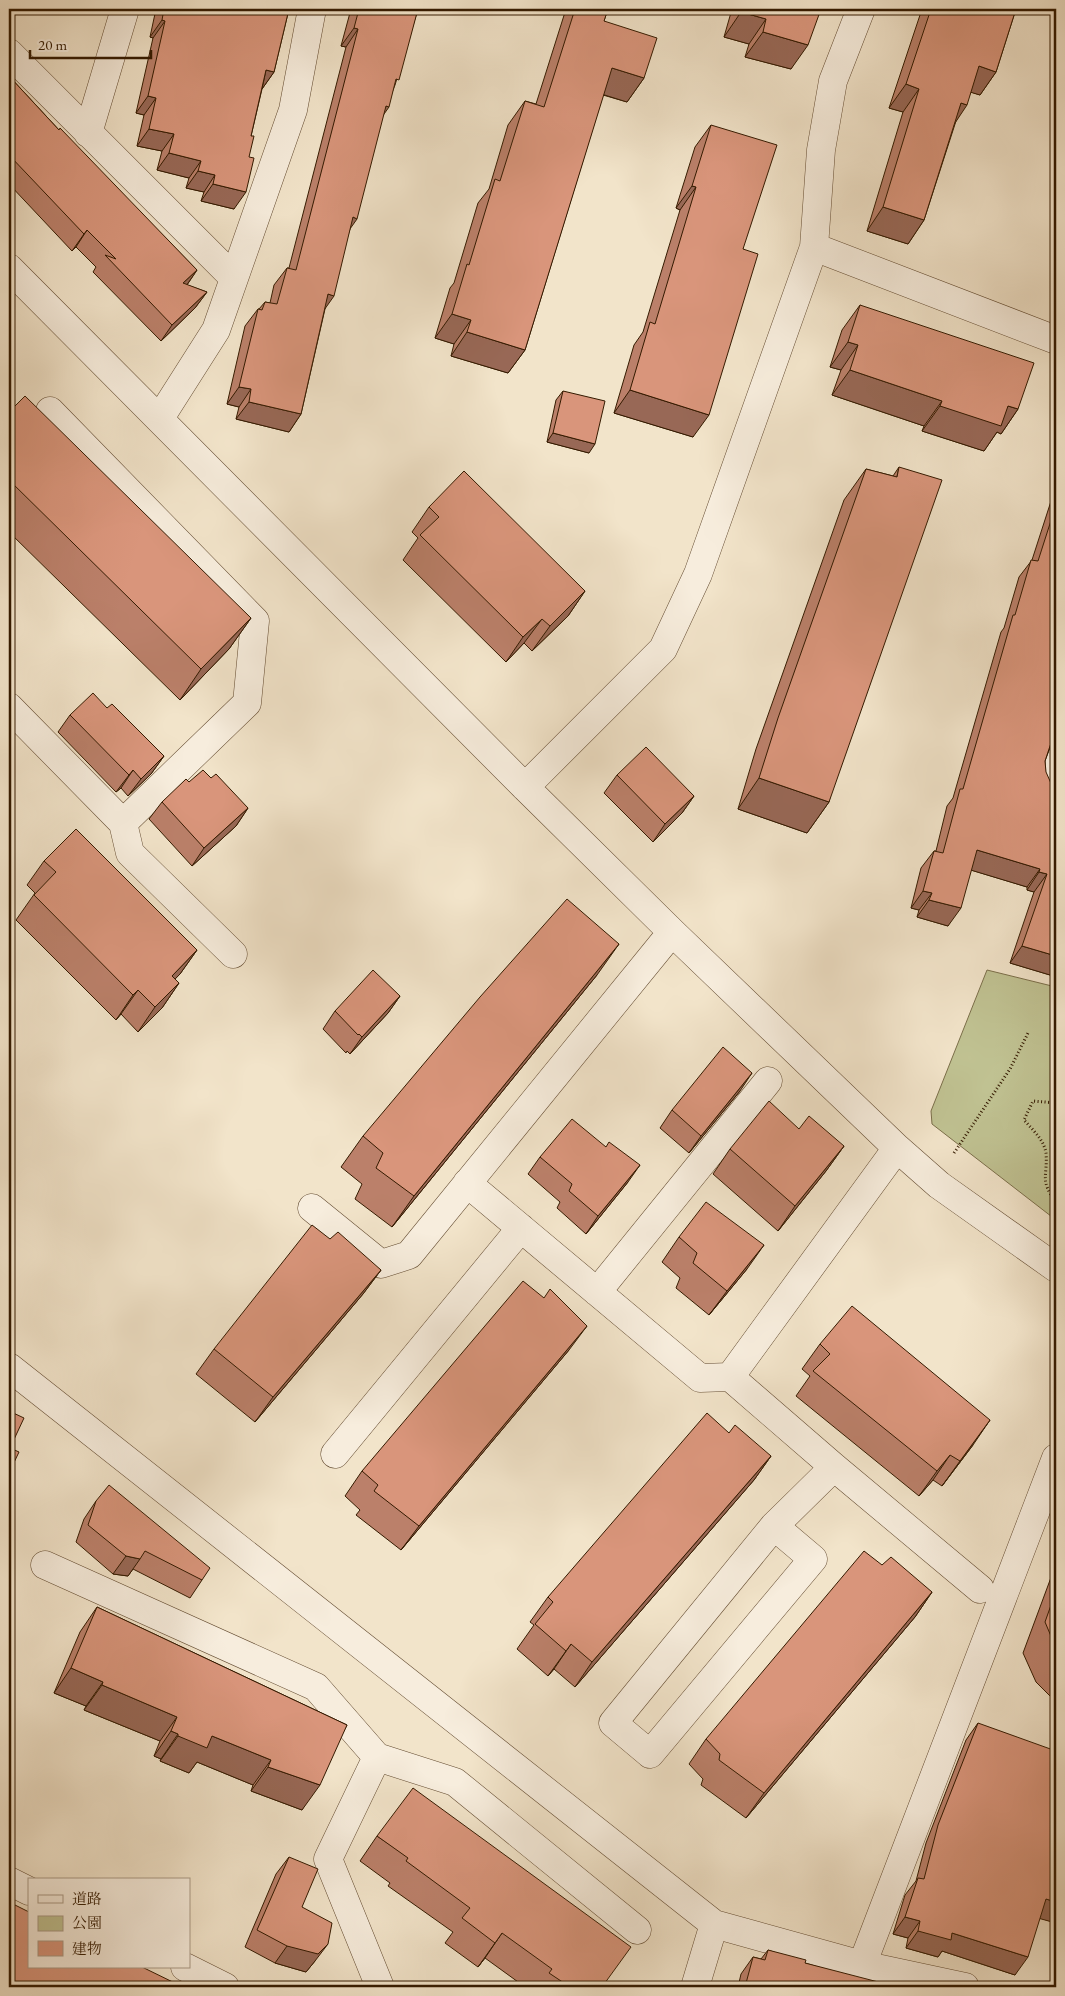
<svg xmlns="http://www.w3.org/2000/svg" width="1065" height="1996" font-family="'EB Garamond','Noto Serif JP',serif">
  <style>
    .green { fill: #c0c292; stroke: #7a6e49 }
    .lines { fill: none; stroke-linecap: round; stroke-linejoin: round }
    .minor-casing { stroke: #644c32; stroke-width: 29 }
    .path { stroke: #341a00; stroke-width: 3; stroke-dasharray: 1 2.5; stroke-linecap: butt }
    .minor { stroke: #f7eddd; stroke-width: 28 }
    .wall { fill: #bb806a; stroke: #341a00 }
    .shaded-wall { fill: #986856; stroke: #341a00 }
    .building { fill: #d9957b; stroke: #341a00 }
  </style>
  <rect width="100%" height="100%" fill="#f2e4ca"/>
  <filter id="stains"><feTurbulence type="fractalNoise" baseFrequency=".004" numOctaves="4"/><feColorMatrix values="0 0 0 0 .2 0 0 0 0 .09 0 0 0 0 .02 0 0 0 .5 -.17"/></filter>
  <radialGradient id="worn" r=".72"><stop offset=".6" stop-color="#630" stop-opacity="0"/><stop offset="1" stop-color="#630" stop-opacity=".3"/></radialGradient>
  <path class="green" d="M987,970L1056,987V1220L932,1124L931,1111Z"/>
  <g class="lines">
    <g class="minor-casing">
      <path id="minor" d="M9,53L234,278
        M88,133L125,9
        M814,247L1056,340
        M9,268L525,787L672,932L897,1148L939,1185L1056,1268
        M50,411L255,621L247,703L123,823
        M160,418L216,330L293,110L312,9
        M9,707L123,823L130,853L233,954
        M1056,759L1048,783L1056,801
        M525,787L663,649L698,574L814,247L821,150L833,81L861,9
        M467,1183L700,1378L730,1377L834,1467L980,1589
        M312,1208L381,1264L409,1255L672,932
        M597,1292L768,1081
        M9,1367L714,1924L862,1965L965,1987
        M730,1377L897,1148
        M335,1454L521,1228
        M774,1526L813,1559L650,1754L613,1723L774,1526L834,1467
        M45,1565L316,1687L377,1757L455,1782L637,1930
        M377,1757L328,1859L380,1987
        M9,1881L29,1891
        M862,1965L1056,1458
        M185,1967L225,1987
        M695,1987L714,1924"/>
    </g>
    <path class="path" d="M1056,1103L1033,1101L1024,1120C1033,1130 1044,1140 1046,1153C1048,1176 1039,1180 1056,1202
      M954,1153L1010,1069L1028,1033"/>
    <use href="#minor" class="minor"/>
  </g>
  <path class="wall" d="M156,9H289L274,72L262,89L234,209L201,201L204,192L186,188L189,178L157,170L162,151L137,146L144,115L136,113L153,38L150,37Z
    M351,9H418L395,85L383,115L350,229L325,309L301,414L289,432L236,419L239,407L227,404L245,326L258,309H259L265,302L270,303L274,285L287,268H289L346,47L341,46Z
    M566,9H608L604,21L644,78L627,102L603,95L525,350L508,373L451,356L454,344L435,338L450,288L454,283L478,203L489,189L508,125L525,101L536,104Z
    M732,9H821L791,69L745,57L749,44L724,37Z
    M922,9H1016L996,72L980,95L971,92L956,121L924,220L908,244L867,231L903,112L889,108Z
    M9,76L59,130L197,270L187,285L207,292L195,308L161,341L93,272L96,267L76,247L72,251L9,184Z
    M711,125L743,249L693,437L614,413L634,345L643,332L680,210L676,208L695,147Z
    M860,305L1018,409L1001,434L997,432L984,451L922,431L924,426L832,395L841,370L830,367L842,330Z
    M563,391L589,453L547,442L556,400Z
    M9,412L251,618L229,649L180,700L9,532Z
    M899,467L829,802L807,833L738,809L756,749L844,500L866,469L893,476Z
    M1056,491V744H1052L1051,745L1045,761L1050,975L1010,963L1034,892L1027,890V887L971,870L948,926L917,917L919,910L911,908L921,868L934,851H936L947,806L953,798L1001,632L1004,628L1019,577L1032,560L1053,495Z
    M429,507L585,591L568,616L532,651L524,643L506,662L403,560L418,538L412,532Z
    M107,708L164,756L151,774L128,796L121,788L116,792L58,732L70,715Z
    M617,775L694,796L682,813L653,842L604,793Z
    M211,778L248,808L236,826L192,866L149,819L162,802L189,782Z
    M44,861L197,950L180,974L175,979L179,983L162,1008L138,1032L121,1014L116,1020L16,920L35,893L27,885Z
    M597,975L392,1227L355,1199L362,1184L341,1167L363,1136Z
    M400,996L388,1013L350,1054L347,1051L346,1053L323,1029L335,1011Z
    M740,1091L689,1153L660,1128L672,1110Z
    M799,1129L844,1146L826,1171L778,1231L713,1174L730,1149Z
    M540,1157L628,1182L586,1234L557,1208L560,1202L528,1174Z
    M679,1237L747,1269L709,1315L676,1288L680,1278L662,1262Z
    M330,1239L381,1270L363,1294L255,1422L196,1374L214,1349Z
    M820,1344L973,1445L942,1486L933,1480L919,1496L796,1396L810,1376L802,1369Z
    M569,1350L401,1550L356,1515L360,1510L345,1496L362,1471Z
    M729,1433L771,1456L754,1480L575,1687L554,1669L548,1676L517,1649L534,1625L530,1622L548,1597Z
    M96,1501L202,1580L190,1598L133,1569L128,1576L113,1574L76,1542L84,1519Z
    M1056,1564V1700L1053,1699L1036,1682L1023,1653Z
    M882,1565L932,1592L915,1617L746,1818L701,1785L703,1779L689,1764L706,1739Z
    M97,1607L347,1725L302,1810L251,1791L253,1785L197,1762L189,1773L160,1761L161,1759L154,1756L160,1741L84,1710L86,1706L54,1693L80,1632Z
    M978,1723L1056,1923L1040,1918L1015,1975L942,1951L938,1957L906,1948L908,1938L893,1934L905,1895L916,1881L926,1843L966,1740Z
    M377,1836L603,1987H525L485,1958L478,1967L445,1943L453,1932L388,1886L390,1883L360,1861Z
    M289,1857L315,1961L306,1972L275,1963L245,1947L276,1874Z
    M768,1950L805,1963L885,1987H738L741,1974L753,1957L761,1959Z"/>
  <path class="shaded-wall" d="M741,12L766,19L749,44L724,37Z
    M162,20L165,21L153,38L150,37Z
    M354,28L358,29L346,47L341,46Z
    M763,32L808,45L791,69L745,57Z
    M979,66L996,72L980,95L963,90Z
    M612,68L644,78L627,102L595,92Z
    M266,70L274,72L262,89Z
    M906,84L919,89L903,112L889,108Z
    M148,96L156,98L144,115L136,113Z
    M961,103L967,105L951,129Z
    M386,106L389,107L377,124Z
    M149,129L174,134L162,151L137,146Z
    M169,153L201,161L189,178L157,170Z
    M198,171L215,175L204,192L186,188Z
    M213,184L246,192L234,209L201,201Z
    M692,186L696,187L680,210L676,208Z
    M883,207L924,220L908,244L867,231Z
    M353,217L357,219L345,236Z
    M87,230L76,247L72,251L84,234Z
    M197,270L186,286L183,283Z
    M207,292L195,308L161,341L172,325Z
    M328,294L334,296L322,313Z
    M452,314L471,320L454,344L435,338Z
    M467,332L525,350L508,373L451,356Z
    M848,342L858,345L841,370L830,367Z
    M850,370L942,401L924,426L832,395Z
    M239,387L251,389L239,407L227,404Z
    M630,390L709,415L693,437L614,413Z
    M249,402L301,414L289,432L236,419Z
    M940,406H1008L1018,409L1001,434L997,432L984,451L922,431Z
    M553,433L595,444L589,453L547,442Z
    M585,591L568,616L532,651L550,626Z
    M251,618L229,649L180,700L201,669Z
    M542,619L524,643L506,662L523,637Z
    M1056,732V744H1052L1045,748Z
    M164,756L151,774L128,796L141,779Z
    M133,770L121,788L116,792L129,775Z
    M759,778L829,802L807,833L738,809Z
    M694,796L682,813L653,842L665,824Z
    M248,808L236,826L192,866L204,848Z
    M977,850L1040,869L1027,887L964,868Z
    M1039,872L1047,874L1034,892L1027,890Z
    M923,891L932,893L919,910L911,908Z
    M929,900L961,908L948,926L917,917Z
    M619,944L597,975L392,1227L414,1196Z
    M1022,946L1056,956V966L1050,975L1010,963Z
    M197,950L180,974L154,1001L172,976Z
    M179,983L162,1008L138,1032L155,1007Z
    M138,990L121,1014L116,1020L133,995Z
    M400,996L388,1013L350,1054L362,1037Z
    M752,1073L740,1091L689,1153L701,1136Z
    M844,1146L826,1171L778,1231L795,1206Z
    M640,1165L628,1182L586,1234L598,1216Z
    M764,1245L747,1269L709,1315L727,1291Z
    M381,1270L363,1294L255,1422L273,1397Z
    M587,1326L569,1350L401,1550L419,1526Z
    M990,1420L973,1445L942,1486L960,1461Z
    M950,1455L933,1480L919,1496L937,1471Z
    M771,1456L754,1480L575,1687L592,1662Z
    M126,1556L140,1559L128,1576L113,1574Z
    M932,1592L915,1617L746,1818L764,1793Z
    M571,1644L554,1669L548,1676L566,1651Z
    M71,1668L103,1682L86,1706L54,1693Z
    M102,1685L177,1717L160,1741L84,1710Z
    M1056,1694V1700L1053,1699Z
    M171,1731L178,1734L161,1759L154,1756Z
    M178,1736H212L271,1760L253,1785L197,1762L189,1773L160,1761Z
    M268,1767L320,1785L302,1810L251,1791Z
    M1046,1899L1056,1902V1923L1034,1917Z
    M905,1917L920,1921L908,1938L893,1934Z
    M918,1931L952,1933L1028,1957L1015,1975L942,1951L938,1957L906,1948Z
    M502,1933L485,1958L478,1967L495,1943Z
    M328,1944L315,1961L306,1972L275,1963L287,1946Z"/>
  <path class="building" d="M164,9H289L274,72L266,70L251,136H254L249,157L254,158L246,192L213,184L215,175L198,171L201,161L169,153L174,134L149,129L156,98L148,96L165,21L162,20Z
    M359,9H418L399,80L396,79L389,107L386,106L357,219L353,217L334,296L328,294L301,414L249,402L251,389L239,387L258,309L262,310L265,302L277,304L287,268L296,270L358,29L354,28Z
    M575,9H608L604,21L657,38L644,78L612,68L525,350L467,332L471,320L452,314L467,264L469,265L495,179L500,181L525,101L544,107Z
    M742,9H821L808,45L763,32L766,19L741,12Z
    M931,9H1016L996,72L979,66L967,105L961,103L924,220L883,207L919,89L906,84Z
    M9,76L59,130L60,128L197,270L183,283L207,292L172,325L105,255L116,259L87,230L84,234L9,155Z
    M711,125L777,145L743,249L758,254L709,415L630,390L650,322L655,324L696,187L692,186Z
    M860,305L1034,363L1018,409L1008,406L1001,426L940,406L942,401L850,370L858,345L848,342Z
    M563,391L605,401L595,444L553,433Z
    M25,396L251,618L201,669L9,480V412Z
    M899,467L942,480L829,802L759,778L778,718L866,469L897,477Z
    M464,471L585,591L550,626L542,619L523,637L420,535L439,517L429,507Z
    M1056,505V732L1053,737L1045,761L1046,772L1054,790L1056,793V956L1022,946L1047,874L1039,872L1040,869L977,850L961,908L929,900L932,893L923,891L934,851L943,853L960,789H963L1013,615H1015L1031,560L1038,561Z
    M93,693L107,708L112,704L164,756L141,779L133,770L129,775L70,715Z
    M646,747L694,796L665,824L617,775Z
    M203,770L211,778L216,774L248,808L204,848L162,802L186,779L189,782Z
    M76,829L197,950L172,976L179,983L155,1007L138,990L133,995L34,895L56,872L44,861Z
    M567,899L619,944L414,1196L376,1168L383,1153L363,1136L480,997Z
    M373,970L400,996L362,1037L359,1034L358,1035L335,1011Z
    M723,1047L752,1073L701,1136L672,1110Z
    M769,1101L799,1129L809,1116L844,1146L795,1206L730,1149Z
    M572,1119L606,1147L609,1142L640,1165L598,1216L569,1191L572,1184L540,1157Z
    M706,1202L764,1245L727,1291L693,1263L697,1253L679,1237Z
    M312,1225L330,1239L338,1232L381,1270L273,1397L214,1349Z
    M523,1281L544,1298L550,1289L587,1326L419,1526L374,1491L378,1485L362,1471Z
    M852,1306L990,1420L960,1461L950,1455L937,1471L813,1371L830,1354L820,1344Z
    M9,1411L24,1418L10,1448L19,1452L9,1473Z
    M707,1413L729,1433L735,1425L771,1456L592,1662L571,1644L566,1651L535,1624L553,1602L548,1597Z
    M109,1485L210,1568L202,1580L145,1551L140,1559L126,1556L88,1525L96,1501Z
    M864,1551L882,1565L891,1557L932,1592L764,1793L719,1760L720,1754L706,1739Z
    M1056,1591V1648L1045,1622Z
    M97,1607L347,1725L320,1785L268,1767L271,1760L212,1736L207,1748L178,1736V1734L171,1731L177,1717L102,1685L103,1682L71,1668Z
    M978,1723L1056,1751V1902L1046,1899L1028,1957L952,1933L951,1940L918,1931L920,1921L905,1917L918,1878L924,1879L938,1825Z
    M413,1788L631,1947L602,1987H570L549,1973L552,1969L502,1933L495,1943L462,1918L470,1908L406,1861L408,1858L377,1836Z
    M289,1857L318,1869L302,1907L332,1923L328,1944L318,1954L287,1946L257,1930Z
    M9,1902L29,1912V1967H142L183,1987H9Z
    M768,1950L806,1960L805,1963L886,1984L885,1987H745L753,1957L765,1960Z"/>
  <rect width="1065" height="1996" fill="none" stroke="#f2e4ca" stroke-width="30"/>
  <rect x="10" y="10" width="1045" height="1976" fill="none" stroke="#341a00" stroke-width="2.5"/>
  <rect x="15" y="15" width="1035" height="1966" fill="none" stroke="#341a00"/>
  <rect x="28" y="1878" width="162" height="90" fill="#f7eddd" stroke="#a99985"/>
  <rect x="38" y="1895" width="25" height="8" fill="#f7eddd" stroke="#a99985"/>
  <text x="72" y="1904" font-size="15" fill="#341a00">道路</text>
  <rect x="38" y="1916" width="25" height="15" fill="#c0c292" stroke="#a99985"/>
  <text x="72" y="1928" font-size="15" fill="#341a00">公園</text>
  <rect x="38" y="1941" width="25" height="15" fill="#d9957b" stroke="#a99985"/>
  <text x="72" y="1954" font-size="15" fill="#341a00">建物</text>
  <path d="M30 50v8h121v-8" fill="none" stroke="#341a00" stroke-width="2.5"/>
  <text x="38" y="50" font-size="15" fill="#341a00" stroke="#f7eddd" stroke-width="4" paint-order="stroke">20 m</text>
  <rect width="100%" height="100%" filter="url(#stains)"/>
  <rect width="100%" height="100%" fill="url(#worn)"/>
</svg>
